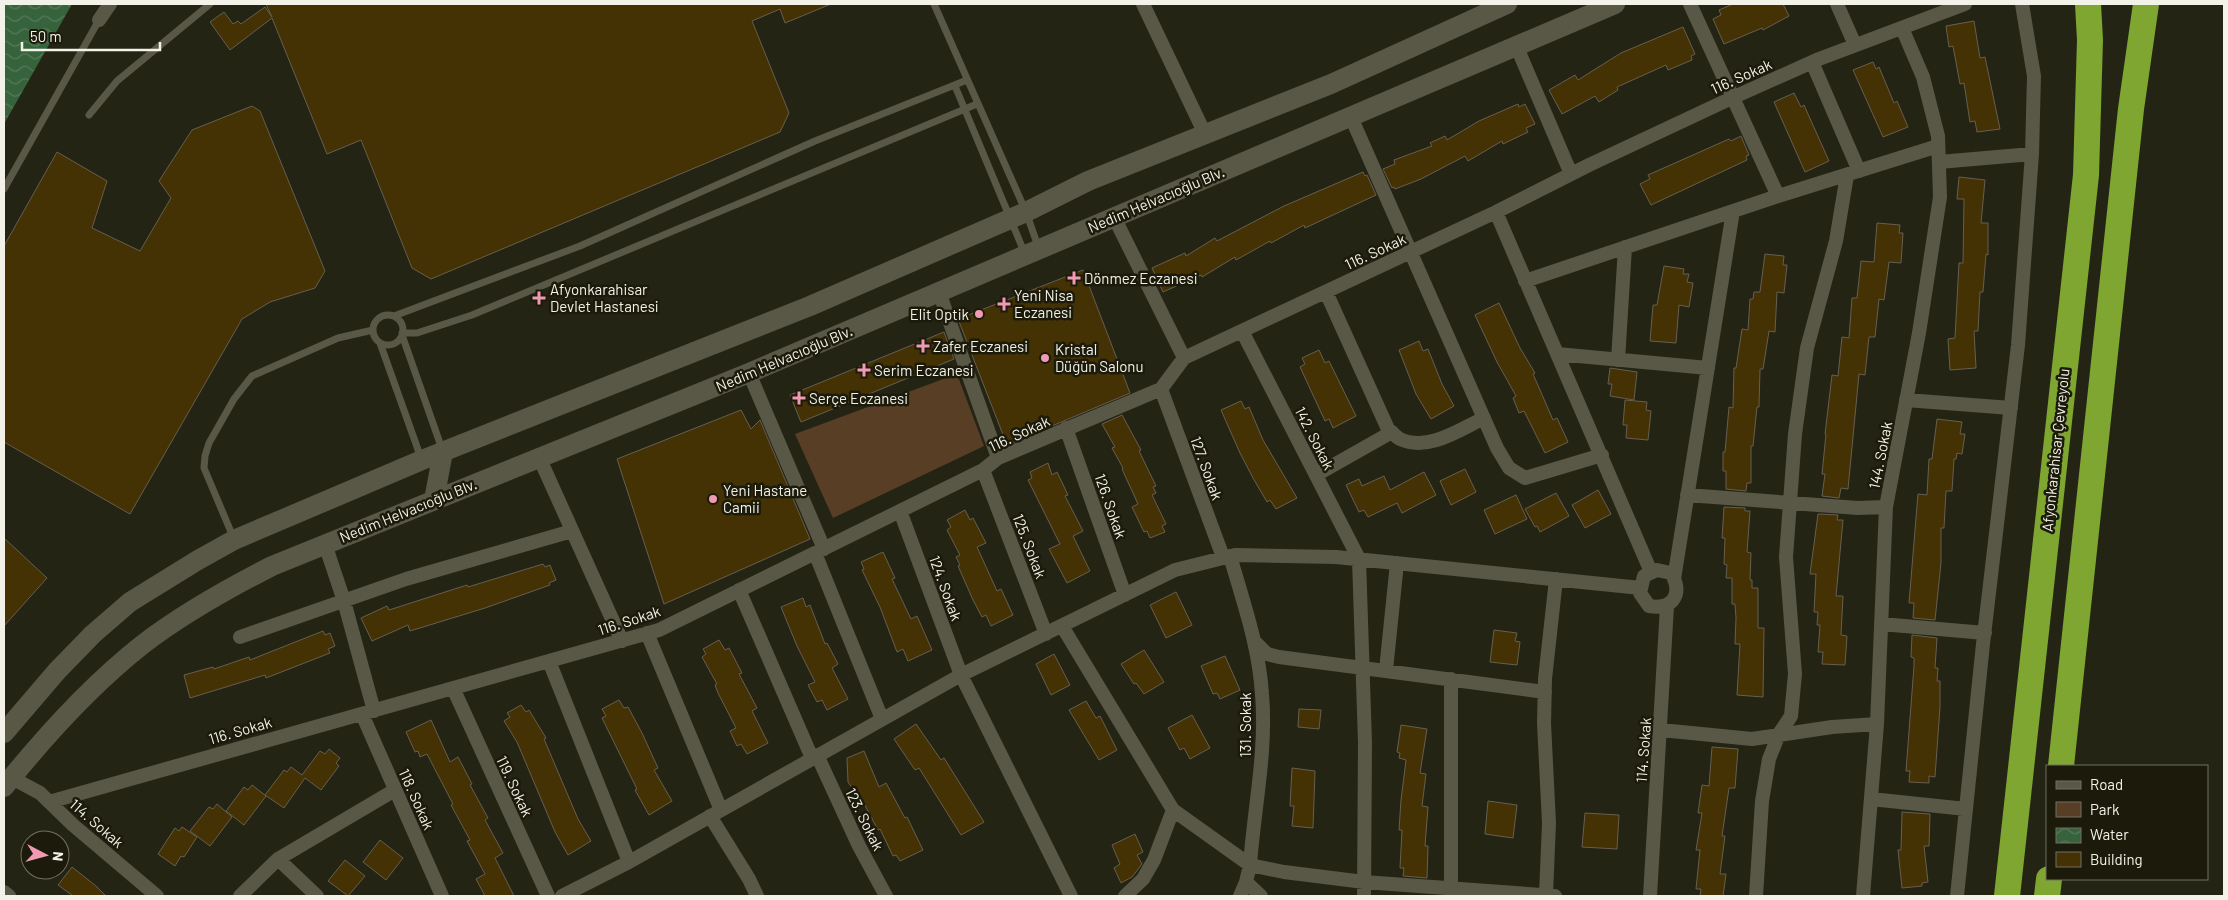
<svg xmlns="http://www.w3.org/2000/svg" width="2228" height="900" font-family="Barlow,sans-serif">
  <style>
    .green { fill: #593e26 }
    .water { fill: url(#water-waves) }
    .building { fill: #443104; stroke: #675f4f }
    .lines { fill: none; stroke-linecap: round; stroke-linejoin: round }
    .lane { stroke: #595847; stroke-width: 7 }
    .street { stroke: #595847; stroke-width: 14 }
    .secondary { stroke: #595847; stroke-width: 20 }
    .highway { stroke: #7fa630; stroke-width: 26 }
    .poi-dot { fill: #f19ab3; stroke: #1b1a0b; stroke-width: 2 }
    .labels { text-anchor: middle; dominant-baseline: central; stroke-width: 5; stroke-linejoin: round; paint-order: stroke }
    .street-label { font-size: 15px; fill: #f2f2e8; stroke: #1b1a0b }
    .poi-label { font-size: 15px; fill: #f2f2e8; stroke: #1b1a0b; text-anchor: start }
  </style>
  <defs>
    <pattern id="water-waves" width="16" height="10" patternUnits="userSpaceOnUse" patternTransform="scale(1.25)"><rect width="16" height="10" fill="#36633c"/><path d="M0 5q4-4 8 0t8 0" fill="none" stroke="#547a58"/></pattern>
  </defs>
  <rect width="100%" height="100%" fill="#242415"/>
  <path class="green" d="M957,374L984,446L833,518L795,434Z"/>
  <path class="water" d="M4,4H72L4,124Z"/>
  <path class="building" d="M266,4H831L785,23L780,9L752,21L789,113L780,132L431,279L412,268L361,140L327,154L272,18L230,50L210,22L224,12L233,24L238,21L241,24L265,7L272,17Z
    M1733,4H1783L1789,16L1763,30L1762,28L1724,44L1713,19L1721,15L1719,10Z
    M1974,21L1980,58L1985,57L2000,129L1977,132L1975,121L1970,122L1964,83L1960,84L1953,46L1949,47L1946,26Z
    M1683,27L1695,54L1691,56L1692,60L1668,70L1666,65L1617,87L1618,90L1599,102L1595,96L1562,114L1549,90L1575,75L1578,80L1621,53Z
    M1873,62L1876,69L1879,67L1894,103L1897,101L1908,127L1883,137L1853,70Z
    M1794,93L1801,107L1804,105L1829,161L1805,172L1774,102Z
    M1518,104L1519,107L1525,104L1535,124L1526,128L1528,132L1503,144L1502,141L1468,161L1465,156L1421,179L1395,189L1394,187L1392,188L1383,169L1395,164L1394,160L1432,146L1430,143L1445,136L1447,140L1479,121Z
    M252,106L260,111L325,271L315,288L270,302L242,319L130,514L4,442V246L57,152L107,181L92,228L140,251L171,198L159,181L192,130Z
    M1741,136L1749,155L1746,156L1747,160L1651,205L1640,184L1650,179L1648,175L1729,139L1731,141Z
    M1363,172L1365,176L1367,175L1376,195L1305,228L1304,225L1271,243L1270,241L1236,260L1235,257L1202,277L1201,275L1163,292L1152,268L1185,253L1186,256L1215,238L1217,241L1284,206Z
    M1959,177L1985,180L1981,223H1988V255L1986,254L1983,292H1980L1978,331H1974L1976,368L1950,370L1948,339L1955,338L1959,263H1963L1964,199H1957Z
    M1877,223L1900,225L1899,233H1903L1901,263L1889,262L1884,300L1879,299L1875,337H1869L1865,375L1859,374L1848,489L1841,488L1839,498L1822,496L1825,474H1822L1826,434H1825L1832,375L1838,376L1842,337L1849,338L1852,298H1857L1861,261L1874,262Z
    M1765,254L1784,256L1783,265H1787L1784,293L1777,292L1775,332L1769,331L1763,369H1760L1759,407H1757L1753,446H1751V483H1747L1746,491L1726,489V471H1723V452H1725L1729,407L1733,408L1734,368H1736L1742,329L1748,330L1750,299H1753L1754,292H1760Z
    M1664,266L1684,269L1683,274H1689L1687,282L1693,283L1689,307L1679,305L1676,343L1650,341L1653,305H1657Z
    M1083,270L1130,393L1007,445L958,319Z
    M1499,303L1520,348L1535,373L1533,374L1553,420L1557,418L1568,442L1545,453L1524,411L1519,413L1513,398L1516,396L1497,362L1475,315Z
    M944,332L954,359L801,422L790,395Z
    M1419,341L1423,351L1428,349L1442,384L1454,406L1431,419L1416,394L1399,350Z
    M1319,350L1325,363L1329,361L1356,416L1333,428L1329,419L1325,421L1300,367L1305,364L1302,358Z
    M1610,368L1637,372L1634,400L1610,396L1612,384H1608Z
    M1625,400L1647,402L1646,410L1651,411L1648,440L1626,438L1627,425H1623Z
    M1241,401L1245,409L1249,407L1263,440L1297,498L1276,509L1270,500L1267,502L1253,478L1240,453L1221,410Z
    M741,410L751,429L760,420L810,539L664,604L617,459Z
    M1122,415L1141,450L1139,451L1156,486L1153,487L1156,493L1152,495L1166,524L1162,526L1165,532L1150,538L1147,531L1144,532L1132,507L1138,504L1122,469L1123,468L1112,448L1115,447L1102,424Z
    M1937,419L1962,422L1960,434H1965L1962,454L1957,453L1956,459H1954L1952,491H1946L1944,528H1941V563L1935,620L1913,618L1914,603H1909L1918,494L1927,495L1929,459H1932Z
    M1048,463L1052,475L1057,472L1068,495L1065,496L1083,531L1073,536L1090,571L1067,583L1049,549L1060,544L1028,480L1032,478L1030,472Z
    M1465,469L1476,492L1451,505L1440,481Z
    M1424,472L1436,495L1402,513L1397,503L1368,517L1364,510L1359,512L1346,485L1359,479L1362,486L1384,476L1390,490Z
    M1598,490L1611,514L1585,528L1572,505Z
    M1556,493L1569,516L1540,532L1537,526L1535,527L1525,509Z
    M1516,495L1527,519L1495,534L1484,510Z
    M1724,507L1745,508V511H1750L1747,552L1751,553L1750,580H1752V588H1758V628H1764L1763,697L1737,695L1740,644H1735L1736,618L1735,604H1732V578H1726L1727,565L1724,564L1725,538H1722Z
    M965,510L970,520L973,518L986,543L977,547L997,591L1001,589L1013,615L991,626L986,615L982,617L973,600L958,566L960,565L956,557L960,555L947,530L951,527L947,520Z
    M1818,514L1838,515L1837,520H1843L1836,596H1843L1841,635L1847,636L1845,665L1822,664L1823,652H1818L1820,625H1817L1818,612H1814L1816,574H1810Z
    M4,538L47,578L4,626Z
    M883,552L895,578L892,579L911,619L917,616L932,650L908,661L903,649L897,652L880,607L862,570L864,569L861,562Z
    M543,564L545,567L550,565L556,580L549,583L550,585L485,608L410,631L408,625L372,641L361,618L387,606L389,610L467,585L468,587Z
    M1176,592L1192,625L1166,638L1150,605Z
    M803,598L806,607L810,605L825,644L827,643L838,664L832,668L848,699L827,710L822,700L817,702L808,685L815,682L797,646L781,607Z
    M1494,630L1517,633L1515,641L1520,642L1517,665L1490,662Z
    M323,631L325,635L330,633L335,646L328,649L330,653L266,678L265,675L190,698L184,675L213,667L214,669L249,657L250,660Z
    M1912,635L1937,638L1935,668H1938L1937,681H1940V707L1935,777L1929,776V783L1909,782L1910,771H1906L1914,666V658L1911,657Z
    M719,640L725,650L729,648L742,673L739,674L757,708L752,711L768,743L747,754L741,744L737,746L730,731L736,728L718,693L715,685L717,684L702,657L706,654L703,649Z
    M1144,650L1164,682L1144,694L1136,683L1134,684L1121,664Z
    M1054,654L1070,685L1051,695L1036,664Z
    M1225,656L1240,690L1220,699L1217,693L1213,694L1201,666Z
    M619,700L624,708L628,707L642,733L658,768L654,770L672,801L649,815L635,790L637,789L602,718L606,716L602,709Z
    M1086,701L1096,718L1100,716L1117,750L1099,760L1069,710Z
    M521,705L526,712L529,710L546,738L544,739L578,819L591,841L568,855L555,832L517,742L504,721L510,717L507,713Z
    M1299,709L1321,710L1319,729L1298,727Z
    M1192,715L1210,748L1190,759L1184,748L1180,750L1168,728Z
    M431,720L450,762L458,757L472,784L470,785L488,818L485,820L503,853L495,858L514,896H485L476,879L485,874L467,841L470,840L451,805L453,804L427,754L420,757L418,751L415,752L406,732Z
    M916,724L941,760L944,758L984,822L961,835L919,768L915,770L894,739Z
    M1401,725L1427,729L1420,773L1426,774L1422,806L1428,807L1425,846H1428L1427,878L1403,876L1404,868H1400L1402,830H1399L1401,800L1406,760L1399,758L1400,753L1397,752Z
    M1712,747L1738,749L1735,788H1729L1722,836H1725L1720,874H1726L1723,896H1700L1701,889H1696L1700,850H1696L1702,813H1698L1702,785L1709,786Z
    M329,749L340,758L336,763L339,766L321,790L305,778L284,808L265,795L284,770L287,772L291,767L302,775L320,751L325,754Z
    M864,751L879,787L886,783L905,818L907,817L923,850L900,861L896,855L893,856L880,829L878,830L859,794L857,795L848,782L847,758Z
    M1292,768L1315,771L1313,828L1292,826L1294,806H1290Z
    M252,785L266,796L244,825L226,811L244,787L248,790Z
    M1488,801L1517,805L1513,838L1485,834Z
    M217,804L232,817L210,846L190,831L209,807L213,809Z
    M1902,812L1930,814L1929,846H1924L1928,882L1922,883V886L1902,888L1898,850H1901Z
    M1585,813L1619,815L1617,849L1582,847Z
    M182,827L197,837L184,857L181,856L175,866L158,854L175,828L179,831Z
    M1135,834L1143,852L1137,855L1142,864L1132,877L1121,883L1114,868L1120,864L1112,845Z
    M380,840L403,858L386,880L363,862Z
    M345,860L365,876L348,896L328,881Z
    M72,867L96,886L106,896H73L58,885Z"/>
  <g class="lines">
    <path class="lane" d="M934,4L1026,212L1039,249
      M955,86L1025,254
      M89,115L117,81L210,4
      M4,189L99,20
      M373 330a15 15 0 1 1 30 0a15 15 0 1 1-30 0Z
      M394,316L580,246L815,141L967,80
      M402,333H417L472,315L977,104
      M402,335L442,449
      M380,343L421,458
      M234,539L204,468L205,456L209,443L234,399L252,376L338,338L373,330"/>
    <path class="street" d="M1143,4L1205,134
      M1690,4L1778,196
      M1837,4L1855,45
      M99,20L110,4
      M1516,45L1571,174
      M1812,62L1859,171
      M1351,117L1497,448L1509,468L1525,478L1602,455
      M1939,162L2032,154
      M1496,212L1651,572
      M1114,217L1184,358
      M1525,281L1778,196L1938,146
      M939,292L998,458
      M1326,292L1388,429C1392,432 1396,437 1400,439C1428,452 1459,430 1484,418
      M1242,331L1359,559L1365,743L1364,896
      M1557,354L1708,368
      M1618,360L1625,247
      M749,373L824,549
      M1161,389L1223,557
      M1906,400L2011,408
      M1066,428L1125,595
      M539,457L622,641
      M983,470L1046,634
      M1316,475L1392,432
      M1687,495L1858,508L1886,507
      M900,511L961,675L1071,896
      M325,544L344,601L374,711
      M815,553L882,719
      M1230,556C1243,601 1259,646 1262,694C1267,751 1254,808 1250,865L1246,882L1240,896
      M1657,570L1671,573C1683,593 1674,610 1649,606L1640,593L1644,576Z
      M1674,579L1733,211
      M739,590L812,758
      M1881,624L1985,633
      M1062,626L1173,810L1250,865L1284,872L1364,882L1555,896
      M647,633L721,810
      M240,637L406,579L572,531
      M1254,641L1267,654L1279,657L1545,692
      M549,661L629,862
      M1386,670L1397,563
      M453,688L548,896
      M362,714L442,896
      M1661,730L1752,739L1832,727L1877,724
      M817,755L859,846L886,896
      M12,778L40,793L73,825L157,896
      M1871,799L1966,809
      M49,802L659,630L983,470L998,458L1161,389L1184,358L1496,212L1589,165L1734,97L1819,59L1965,4
      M710,816L749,879L757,896
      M278,859L317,896
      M1246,882L1261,896
      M1451,889V679
      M4,892L9,896
      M1546,895L1549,823L1544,723L1545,679L1556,579
      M240,896L278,859L395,790
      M562,896L629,862L961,675L1175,570L1235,555L1336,557L1641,588
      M1125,896L1143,879L1154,860L1173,810
      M1650,896L1667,606
      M1756,896L1762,801L1769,759L1779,734L1791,716L1795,674L1786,557L1795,434L1807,348L1836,241L1847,175
      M1863,896L1877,724L1886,507L1919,333L1940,197L1938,136L1923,77L1902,28
      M1957,896L1983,644L2018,345L2032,154L2034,76L2022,4"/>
    <path class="secondary" d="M434,500L443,452
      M4,733L57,671L93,634L130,602L198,560L234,540L422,460L810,306L1026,212L1088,181L1331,84L1507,4
      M4,787C45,736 90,686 142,645C182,614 227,589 272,566L749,373L1615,4"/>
    <path class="highway" d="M2061,766L2131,109L2146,4
      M2007,896L2086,175L2090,40L2088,4
      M2047,896L2049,879"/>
  </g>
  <g class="poi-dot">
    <path d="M1071.5 270.5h5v5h5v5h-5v5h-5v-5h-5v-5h5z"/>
    <path d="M536.5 290.5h5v5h5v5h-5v5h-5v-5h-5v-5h5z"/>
    <path d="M1001.5 296.5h5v5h5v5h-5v5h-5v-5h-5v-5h5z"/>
    <circle cx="979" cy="314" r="5"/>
    <path d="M920.5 338.5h5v5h5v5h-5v5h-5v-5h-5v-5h5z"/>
    <circle cx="1045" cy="358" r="5"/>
    <path d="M861.5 362.5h5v5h5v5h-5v5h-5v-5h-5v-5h5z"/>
    <path d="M796.5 390.5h5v5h5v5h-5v5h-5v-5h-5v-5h5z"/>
    <circle cx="713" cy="499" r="5"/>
  </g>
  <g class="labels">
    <g class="street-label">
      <text transform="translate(1741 76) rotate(-24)">116. Sokak</text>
      <text transform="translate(1156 199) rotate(-23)">Nedim Helvacıoğlu Blv.</text>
      <text transform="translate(1375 251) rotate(-25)">116. Sokak</text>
      <text transform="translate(784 358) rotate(-23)">Nedim Helvacıoğlu Blv.</text>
      <text transform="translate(1019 433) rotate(-25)">116. Sokak</text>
      <text transform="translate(1315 438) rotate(63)">142. Sokak</text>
      <text transform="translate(2055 450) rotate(-84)">Afyonkarahisar Çevreyolu</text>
      <text transform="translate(1880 455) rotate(-79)">144. Sokak</text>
      <text transform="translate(1207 468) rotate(70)">127. Sokak</text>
      <text transform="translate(1111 506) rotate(71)">126. Sokak</text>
      <text transform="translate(408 510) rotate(-22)">Nedim Helvacıoğlu Blv.</text>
      <text transform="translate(1030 546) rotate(69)">125. Sokak</text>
      <text transform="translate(946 588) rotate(70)">124. Sokak</text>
      <text transform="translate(629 620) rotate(-18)">116. Sokak</text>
      <text transform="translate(1245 725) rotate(-90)">131. Sokak</text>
      <text transform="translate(240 730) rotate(-16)">116. Sokak</text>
      <text transform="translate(1643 750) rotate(-86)">114. Sokak</text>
      <text transform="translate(515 786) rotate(65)">119. Sokak</text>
      <text transform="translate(417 799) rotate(66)">118. Sokak</text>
      <text transform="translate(865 819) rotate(64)">123. Sokak</text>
      <text transform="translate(97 823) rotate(41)">114. Sokak</text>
    </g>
    <g class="poi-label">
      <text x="1084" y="278">Dönmez Eczanesi</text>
      <text x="550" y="289">Afyonkarahisar<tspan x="550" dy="17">Devlet Hastanesi</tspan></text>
      <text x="1014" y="295">Yeni Nisa<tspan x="1014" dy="17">Eczanesi</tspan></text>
      <text x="969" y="314" text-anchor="end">Elit Optik</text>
      <text x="933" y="346">Zafer Eczanesi</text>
      <text x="1055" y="349">Kristal<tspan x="1055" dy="17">Düğün Salonu</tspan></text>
      <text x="874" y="370">Serim Eczanesi</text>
      <text x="809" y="398">Serçe Eczanesi</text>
      <text x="723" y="490">Yeni Hastane<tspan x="723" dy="17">Camii</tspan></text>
    </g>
  </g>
  <rect width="2228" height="900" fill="none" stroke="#f2f2e8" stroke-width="10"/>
  <rect x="2046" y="765" width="162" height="115" fill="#1b1a0b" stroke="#717063"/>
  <rect x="2056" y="781" width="25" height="8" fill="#595847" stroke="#717063"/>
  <text x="2090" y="790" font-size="15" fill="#f2f2e8">Road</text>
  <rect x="2056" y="802" width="25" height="15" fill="#593e26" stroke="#717063"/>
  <text x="2090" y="815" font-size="15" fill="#f2f2e8">Park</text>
  <rect x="2056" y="828" width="25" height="15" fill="url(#water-waves)" stroke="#717063"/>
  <text x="2090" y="840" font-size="15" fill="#f2f2e8">Water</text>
  <rect x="2056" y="852" width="25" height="15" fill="#443104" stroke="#717063"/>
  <text x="2090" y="865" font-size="15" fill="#f2f2e8">Building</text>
  <g transform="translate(45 855) rotate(96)"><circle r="24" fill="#1b1a0b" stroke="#717063"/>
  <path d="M0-4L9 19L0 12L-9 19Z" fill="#f19ab3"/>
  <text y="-8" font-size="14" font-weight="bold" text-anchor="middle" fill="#f2f2e8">N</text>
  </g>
  <path d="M22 42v8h138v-8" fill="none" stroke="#f2f2e8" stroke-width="2.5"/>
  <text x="30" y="42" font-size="15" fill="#f2f2e8" stroke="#1b1a0b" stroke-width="4" paint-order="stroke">50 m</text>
</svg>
